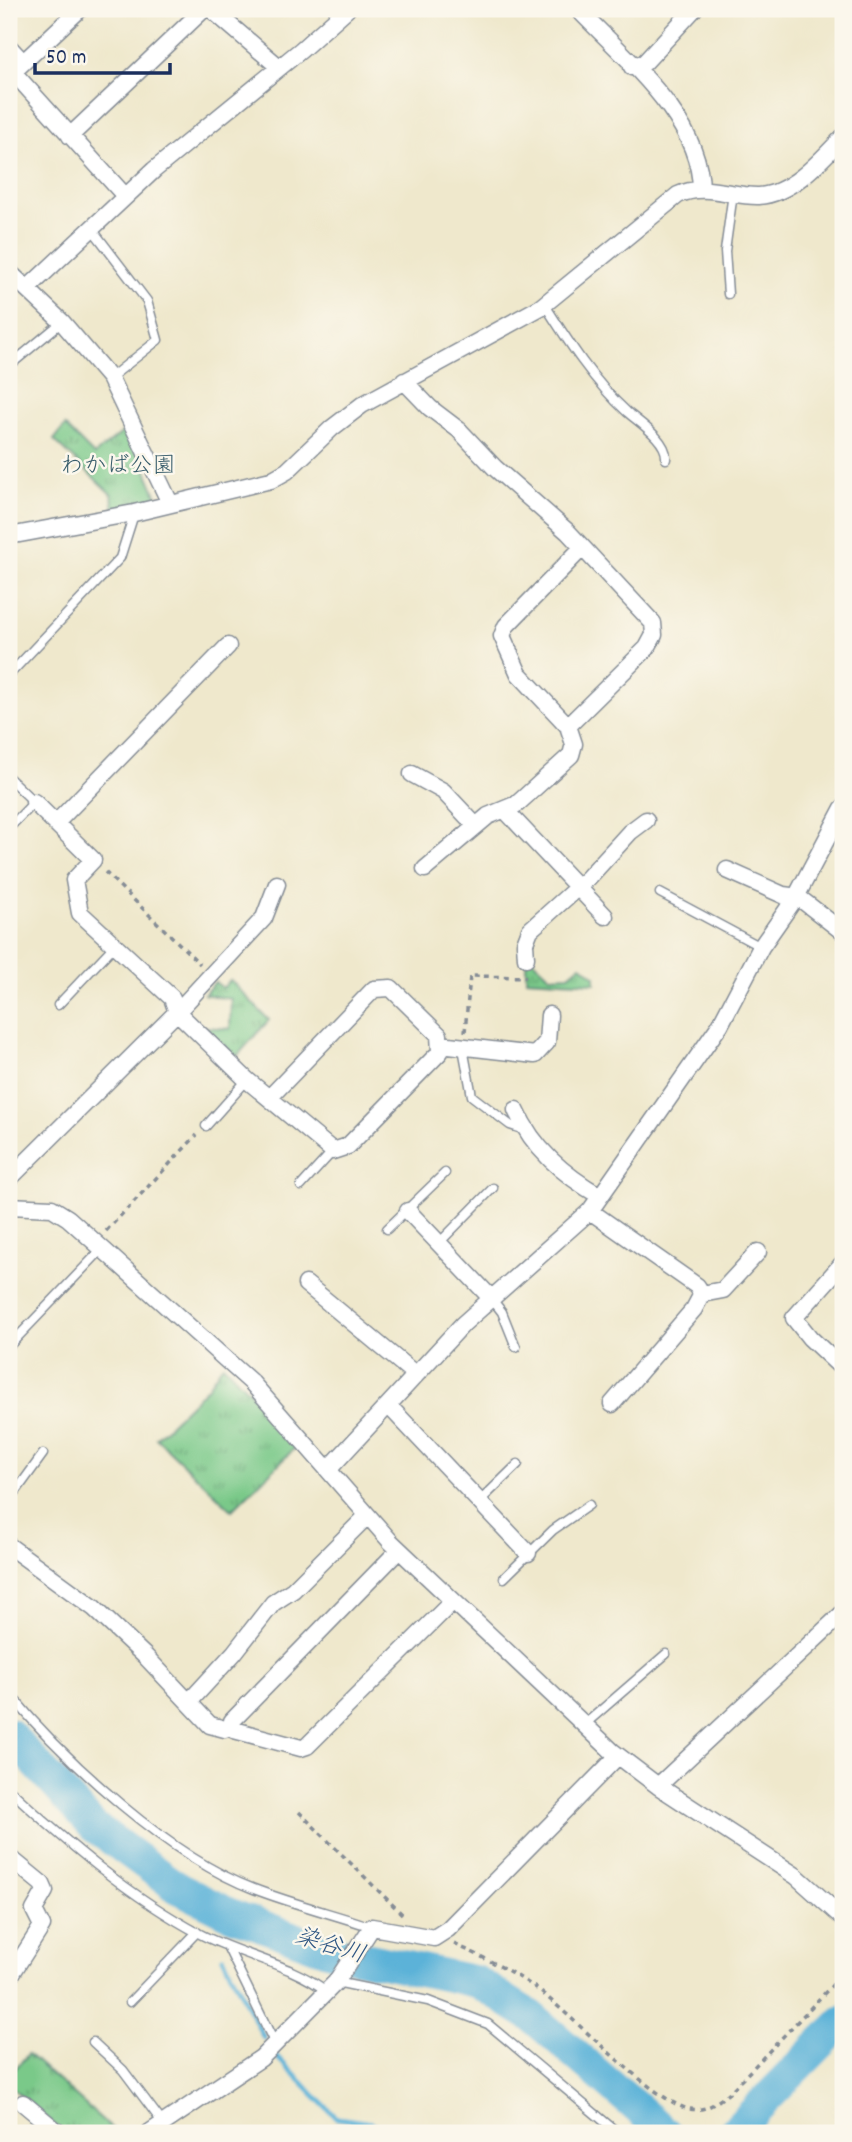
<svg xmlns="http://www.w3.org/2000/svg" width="852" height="2142" font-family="Dekko,'Klee One',sans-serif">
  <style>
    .park { fill: url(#park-tufts); stroke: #4a7c74; stroke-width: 2 }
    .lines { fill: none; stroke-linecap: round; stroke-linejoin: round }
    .stream { stroke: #5bb2d8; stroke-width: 5 }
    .river { stroke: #5bb2d8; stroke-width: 32 }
    .lane-casing { stroke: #858c95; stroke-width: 11 }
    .street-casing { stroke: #858c95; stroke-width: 19 }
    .path { stroke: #858c95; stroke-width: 3.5; stroke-dasharray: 5 5; stroke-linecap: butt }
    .lane { stroke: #fff; stroke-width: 8 }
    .street { stroke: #fff; stroke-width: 16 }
    .labels { text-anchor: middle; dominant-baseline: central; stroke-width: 5; stroke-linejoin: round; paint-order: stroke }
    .park-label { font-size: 23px; fill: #385d6b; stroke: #fbf7ec }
    .water-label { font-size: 24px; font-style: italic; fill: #2e5683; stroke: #fbf7ec }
  </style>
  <defs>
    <pattern id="park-tufts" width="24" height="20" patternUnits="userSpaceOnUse" patternTransform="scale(1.75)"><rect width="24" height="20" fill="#7ac989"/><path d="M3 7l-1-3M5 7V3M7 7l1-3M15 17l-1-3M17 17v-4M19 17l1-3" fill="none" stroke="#63a473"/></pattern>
  </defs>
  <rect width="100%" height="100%" fill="#fbf7ec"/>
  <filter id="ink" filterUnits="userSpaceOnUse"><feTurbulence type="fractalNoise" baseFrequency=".0143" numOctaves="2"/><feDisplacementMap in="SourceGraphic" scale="14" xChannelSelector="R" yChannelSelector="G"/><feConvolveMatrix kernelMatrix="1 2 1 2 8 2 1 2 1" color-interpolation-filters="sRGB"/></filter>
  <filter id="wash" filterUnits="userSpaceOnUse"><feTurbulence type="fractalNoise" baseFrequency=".00686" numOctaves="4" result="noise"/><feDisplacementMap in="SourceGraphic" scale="28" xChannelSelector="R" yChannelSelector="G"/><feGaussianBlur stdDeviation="1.57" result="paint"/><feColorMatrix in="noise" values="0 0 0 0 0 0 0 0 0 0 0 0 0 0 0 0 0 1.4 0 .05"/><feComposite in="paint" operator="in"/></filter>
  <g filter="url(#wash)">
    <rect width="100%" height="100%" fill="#efe8cc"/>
    <path class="park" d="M65,426L94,455L128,428L158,499L114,510L112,495L54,440Z
      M526,958H531L550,976L569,975L581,965L595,976V983L526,979Z
      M230,980L269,1020L236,1057L205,1027L230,1029L231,999L204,994L215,982L223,988Z
      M223,1364L299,1444L232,1510L156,1438L207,1388Z
      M28,2054L117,2133H64L9,2085V2076Z"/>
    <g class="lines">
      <path class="stream" d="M223,1957L264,2038
        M273,2053L337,2118L372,2123L391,2133"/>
      <path class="river" d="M9,1734L93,1826L178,1888L230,1914L327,1950L477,1982L531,2016L666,2133
        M733,2133L843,2021"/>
    </g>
  </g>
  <g filter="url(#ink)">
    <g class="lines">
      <g class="lane-casing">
        <path id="lane" d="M92,229L147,301L158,340L110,378
          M728,294L725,251L733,193
          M545,305C569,343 593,381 627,412C640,423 668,441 666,459
          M9,366L62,322
          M9,675L120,558L134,514
          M9,778L34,802L9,828
          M660,893L761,947
          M58,1005L115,945
          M463,1048L472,1096L510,1125L525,1130
          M206,1126L247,1080
          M301,1186L333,1151
          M387,1229L445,1173
          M439,1243L493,1188
          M491,1298L502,1312L516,1347
          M11,1344L102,1249
          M9,1501L43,1454
          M480,1501L518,1464
          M504,1578L553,1530L589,1505
          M9,1693C65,1761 171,1858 254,1889C293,1904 333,1914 372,1927
          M584,1725L666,1654
          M9,1789C67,1843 129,1896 200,1934C238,1954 295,1966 326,1991
          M228,1948L275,2044
          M336,1982L428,2001L488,2024L618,2133
          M130,2002L197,1932
          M93,2042L123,2070L162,2122"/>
      </g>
      <g class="street-casing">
        <path id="street" d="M80,9L13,72L125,196
          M211,9L279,67
          M578,9C624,58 700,117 701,189
          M9,47L22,61
          M632,67L645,62L694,9
          M70,136L204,9
          M9,272L62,322L110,378L170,503
          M27,289L154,170L301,50L347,9
          M404,381L430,408L459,430L495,468L568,532L653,623L654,635L647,648L568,726
          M9,536L134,513L271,480L287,471L332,428L362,405L541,307L678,195C705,182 732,197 759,196C792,194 822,159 843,137
          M412,774L443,791L476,826
          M34,802L93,860L74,880L80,913L172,998L177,1012L247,1080L333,1151L348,1146L440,1052L439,1035L391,988L374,989L271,1096
          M505,810L605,916
          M56,823L228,646
          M425,869L488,816L517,804L571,755L574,744L568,726L519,674L502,636L506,626L582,548
          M727,870L783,895L798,897L843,932
          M526,958L525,943L530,930L588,878L630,832L646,820
          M440,1044L535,1055L547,1042L549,1015
          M516,1110C533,1149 564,1175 600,1196
          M9,1179L177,1012L264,918L277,884
          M9,1206L52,1208L68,1218L252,1383L391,1542L612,1751L658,1786L796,1876L843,1918
          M408,1211L491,1298
          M590,1211L697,1286L702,1294L694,1309L612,1404
          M843,1263L794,1318L810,1338L843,1369
          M306,1284L416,1375
          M702,1294L723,1290L758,1252
          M388,1405L528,1553
          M328,1470L463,1324L590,1211L720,1025L761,947L796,897L843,808
          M9,1546L94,1608L146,1657L210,1725L225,1729L232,1726
          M399,1550L232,1721L234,1730L301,1748L307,1746L452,1602
          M189,1702L234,1653L273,1603L293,1590L367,1516
          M658,1786L843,1613
          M9,1857L42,1884L45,1891L34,1910L42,1926L9,1978
          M23,2103L59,2133
          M149,2133L261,2058L336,1982L372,1927L434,1938L448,1929L618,1756"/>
      </g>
      <path class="path" d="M105,872L200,964
        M465,1032L470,976L526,977
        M106,1231L197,1135
        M299,1812L404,1916
        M454,1944C481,1956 510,1970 534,1987C570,2012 655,2104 690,2109C706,2112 717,2102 729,2093L843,1974"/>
      <use href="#lane" class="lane"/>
      <use href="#street" class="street"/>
    </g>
  </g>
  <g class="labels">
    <g class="park-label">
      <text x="118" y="467">わかば公園</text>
    </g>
    <g class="water-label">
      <text transform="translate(330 1947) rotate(17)">染谷川</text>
    </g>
  </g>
  <rect width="852" height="2142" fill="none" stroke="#fbf7ec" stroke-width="35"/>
  <path d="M35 63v10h135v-10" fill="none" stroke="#1b2f5e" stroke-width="3.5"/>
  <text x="46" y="63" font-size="21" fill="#1b2f5e" stroke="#fbf7ec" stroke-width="5" paint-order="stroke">50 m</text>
</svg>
